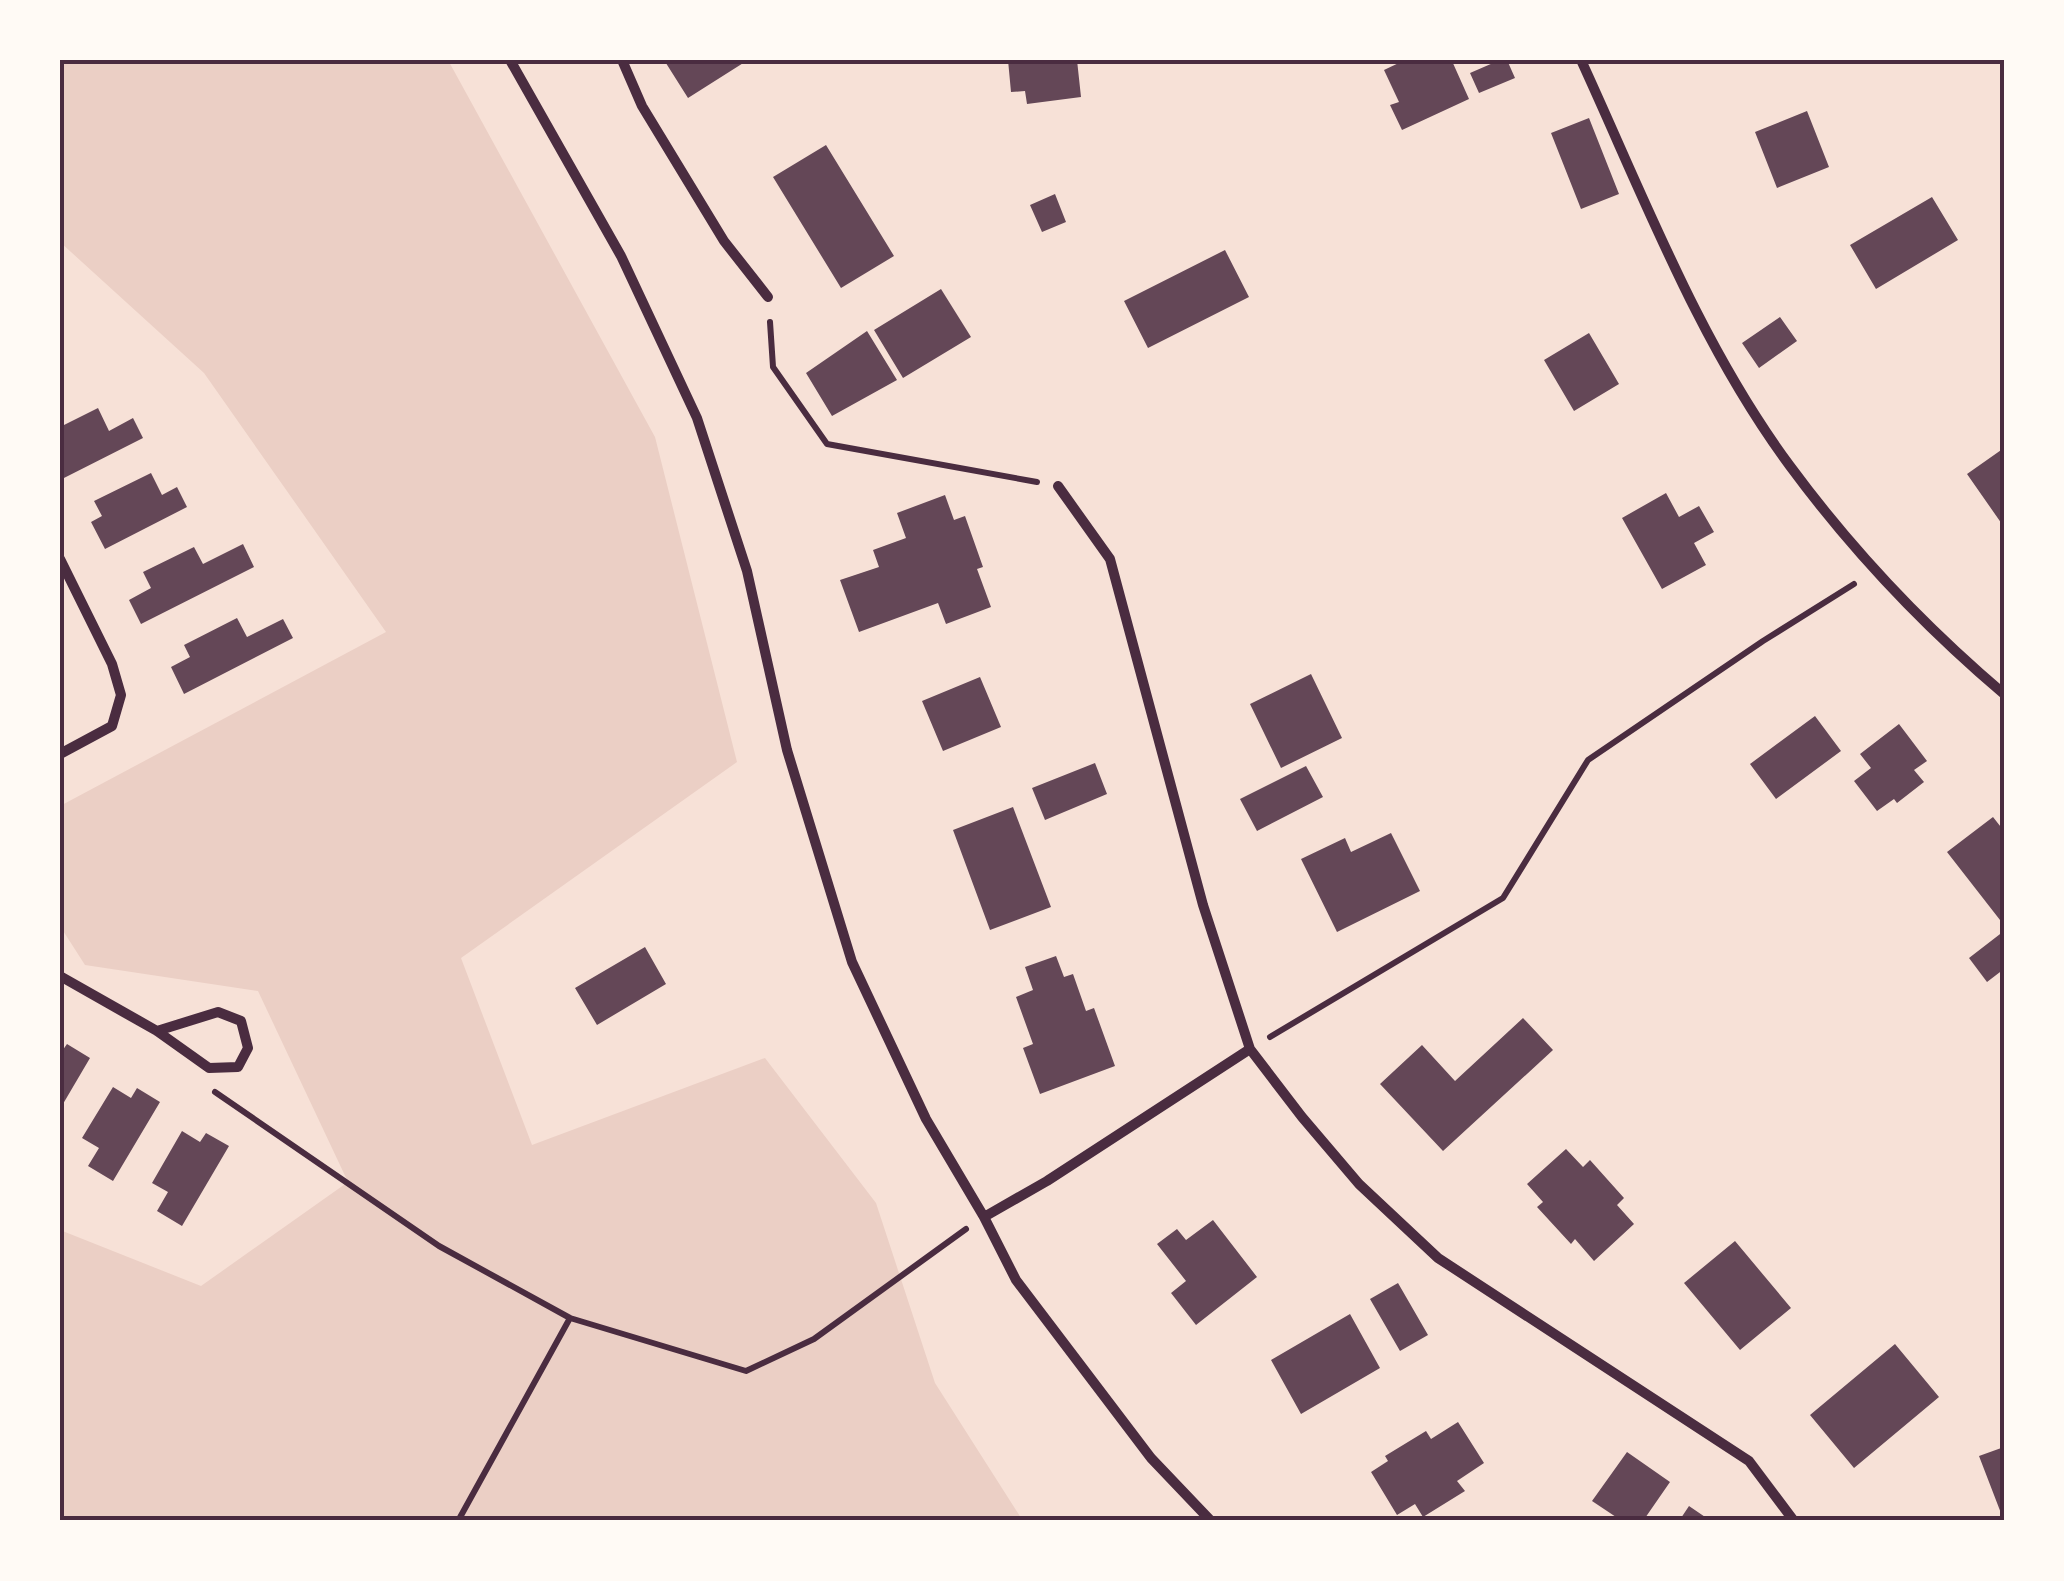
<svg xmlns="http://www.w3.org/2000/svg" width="2064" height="1581" font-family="'Golos Text',sans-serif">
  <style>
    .green { fill: #ebcfc5 }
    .building { fill: #644757 }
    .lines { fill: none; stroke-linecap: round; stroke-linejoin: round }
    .path { stroke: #4a2c40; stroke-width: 6 }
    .minor { stroke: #4a2c40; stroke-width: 10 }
    .neatline { fill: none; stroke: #4a2c40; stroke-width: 4 }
  </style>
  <rect width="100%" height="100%" fill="#f7e1d7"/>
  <path class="green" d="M60,60H448L655,437L737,762L461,958L532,1145L765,1058L876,1203L935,1383L1023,1521H60V1230L201,1286L348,1182L258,991L85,965L60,926V806L386,632L204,373L60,242Z"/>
  <path class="building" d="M664,60H748L688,98Z
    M1008,60H1077L1081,97L1027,104L1025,91L1011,92Z
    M1405,60H1443L1445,64L1452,61L1469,99L1402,130L1390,105L1399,102L1384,70Z
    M1500,60H1507L1515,78L1479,93L1470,73Z
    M1807,111L1829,167L1777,188L1755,132Z
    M1589,118L1619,194L1581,209L1551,133Z
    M826,145L894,256L841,288L773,177Z
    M1055,194L1066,222L1042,232L1030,205Z
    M1932,197L1958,240L1876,289L1850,245Z
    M1225,250L1249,297L1148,348L1124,301Z
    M941,289L971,337L903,378L874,330Z
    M1780,317L1797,341L1759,368L1742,343Z
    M867,331L897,380L832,416L806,373Z
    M1589,333L1619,384L1574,411L1544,360Z
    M98,408L109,431L133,418L143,438L60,480V427Z
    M2004,448V527L1967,474Z
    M151,473L162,495L177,487L187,507L105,549L91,522L102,516L94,501Z
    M1666,493L1679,517L1699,506L1714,532L1694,543L1706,565L1662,589L1622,518Z
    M945,495L954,520L965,516L983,567L977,569L991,607L946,624L938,603L859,632L840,580L879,567L873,550L906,538L897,513Z
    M243,544L254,567L141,624L129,600L151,588L143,572L194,547L203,564Z
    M237,618L247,637L283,619L293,638L184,694L171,667L190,657L184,645Z
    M1311,674L1342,738L1281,768L1250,704Z
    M980,677L1001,727L943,751L922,701Z
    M1815,716L1841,751L1776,799L1750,764Z
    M1899,724L1927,761L1914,770L1924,782L1897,803L1894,799L1877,811L1854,781L1871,768L1860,754Z
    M1095,763L1107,794L1045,820L1032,788Z
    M1306,766L1323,797L1257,831L1240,799Z
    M1013,807L1051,907L990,930L953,830Z
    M1993,817L2004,831V917L2000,920L1947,852Z
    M1391,833L1420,891L1337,932L1301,859L1345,838L1351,852Z
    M2004,931V969L1987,982L1969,958Z
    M645,947L666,984L597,1025L575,988Z
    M1056,956L1064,977L1073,974L1086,1011L1094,1008L1115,1066L1040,1094L1023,1048L1033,1044L1016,997L1033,990L1025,967Z
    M1523,1018L1553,1050L1443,1151L1380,1084L1422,1045L1455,1081Z
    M67,1044L90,1058L60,1109V1054Z
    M113,1087L131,1098L137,1088L160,1102L113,1181L88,1166L99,1148L82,1138Z
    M182,1131L200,1142L206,1133L229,1146L182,1226L157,1211L168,1192L152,1183Z
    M1566,1149L1583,1167L1590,1160L1624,1198L1617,1205L1634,1224L1594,1261L1575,1239L1571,1244L1537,1207L1543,1202L1527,1184Z
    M1213,1220L1257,1277L1196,1325L1171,1293L1186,1281L1157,1244L1177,1229L1186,1240Z
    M1735,1241L1791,1308L1740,1350L1684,1283Z
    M1398,1283L1428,1335L1400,1351L1370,1299Z
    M1350,1314L1380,1368L1301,1414L1271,1360Z
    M1895,1344L1939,1397L1854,1468L1810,1415Z
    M1458,1422L1484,1463L1457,1481L1465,1491L1423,1517L1415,1504L1397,1515L1371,1472L1388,1461L1385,1456L1426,1431L1431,1439Z
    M2004,1447V1521L1979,1456Z
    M1627,1452L1670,1482L1643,1521H1622L1592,1501Z
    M1689,1506L1711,1521H1679Z"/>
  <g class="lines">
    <path class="path" d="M770,322L773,367L827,444L1037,482
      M1270,1037L1503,898L1588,760L1763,641L1854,584
      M215,1092L439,1246L570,1318L746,1371L814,1339L966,1229
      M458,1521L570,1318"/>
    <path class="minor" d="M510,60L621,256L697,418L747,571L787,750L852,962L926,1119L984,1217L1016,1280L1151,1458L1211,1521
      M622,60L642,106L724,241L768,297
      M1581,60C1644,197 1700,345 1790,466C1852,550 1925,627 2004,694
      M1058,486L1110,559L1203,905L1250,1049L1302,1117L1359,1184L1438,1258L1749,1461L1794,1521
      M60,559L112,664L121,695L112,726L60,754
      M60,976L157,1031L209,1068L238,1067L248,1048L241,1021L218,1012L157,1031
      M984,1217L1047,1181L1250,1049"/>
  </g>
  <rect width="2064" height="1581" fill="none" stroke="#fffaf5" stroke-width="125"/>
  <rect x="62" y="62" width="1940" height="1456" class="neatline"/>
</svg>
